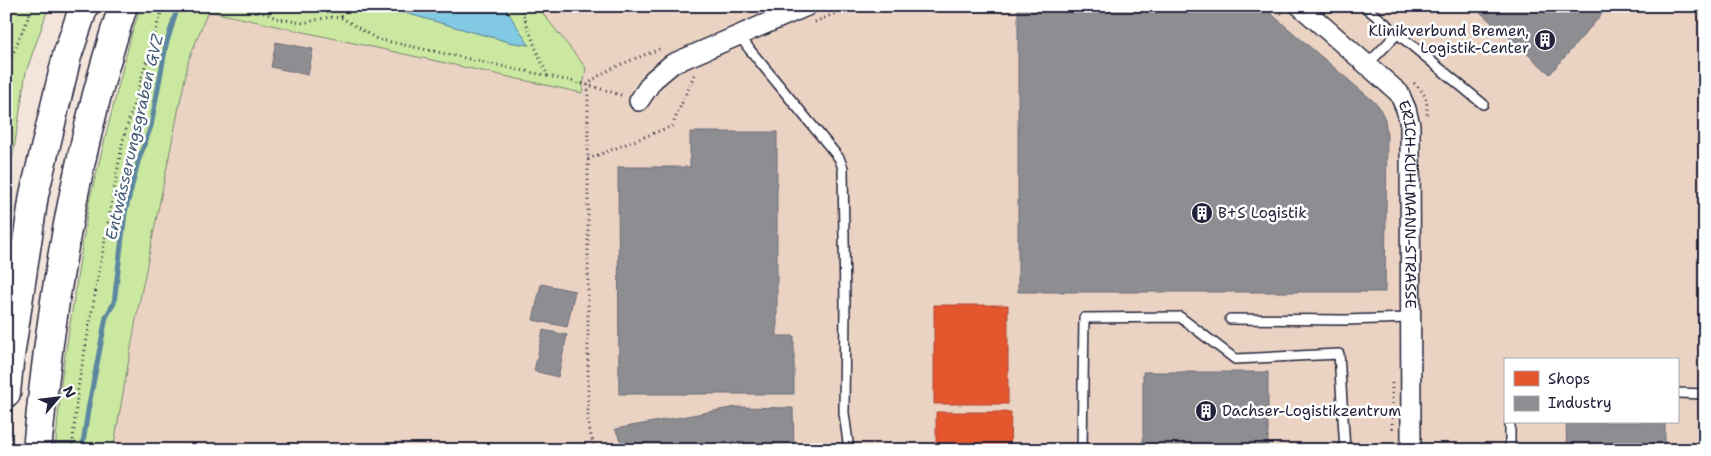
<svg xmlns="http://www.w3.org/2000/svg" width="1711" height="456" font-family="'Shantell Sans',sans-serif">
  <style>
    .built { fill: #ebd3c3; fill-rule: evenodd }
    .green { fill: #cae8a0; stroke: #76856e }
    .water { fill: #82cae3; stroke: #5c87a0 }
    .shops { fill: #e4572e; stroke: #aa4732 }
    .industry { fill: #8d8d92; stroke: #6d6d78 }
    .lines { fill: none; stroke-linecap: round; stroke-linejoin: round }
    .stream { stroke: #5c87a0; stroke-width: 5 }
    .lane-casing { stroke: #22223b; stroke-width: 12 }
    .street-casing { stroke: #22223b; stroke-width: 22 }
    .highway-casing { stroke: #22223b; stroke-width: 31 }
    .path { stroke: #22223b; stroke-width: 3; stroke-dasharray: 1 4; stroke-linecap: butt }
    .lane { stroke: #fff; stroke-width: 9 }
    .street { stroke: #fff; stroke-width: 19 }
    .highway { stroke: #fff; stroke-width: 28 }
    .labels { text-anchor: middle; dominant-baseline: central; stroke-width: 5; stroke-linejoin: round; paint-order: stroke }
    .poi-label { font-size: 15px; fill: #22223b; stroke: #fff; text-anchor: start }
    .street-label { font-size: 15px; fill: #22223b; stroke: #fff }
    .water-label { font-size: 16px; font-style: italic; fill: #445d76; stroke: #fff }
  </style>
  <rect width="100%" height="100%" fill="#f3e5dc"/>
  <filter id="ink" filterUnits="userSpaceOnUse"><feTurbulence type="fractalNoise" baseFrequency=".02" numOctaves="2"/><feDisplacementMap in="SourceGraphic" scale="10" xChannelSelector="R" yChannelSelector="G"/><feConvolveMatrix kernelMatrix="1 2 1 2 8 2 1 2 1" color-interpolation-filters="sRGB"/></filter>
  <g filter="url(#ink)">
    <path class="built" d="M537,6H1705V450H113L137,314L178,112L189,59L208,11L582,93L586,68ZM1505,360H1677V422H1505Z"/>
    <path class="green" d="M16,6H49L26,72L6,200V25Z
      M141,6H290L307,10L314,6H380L509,42L528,45L504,6H537L586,68L582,93L208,11L189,59L178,112L137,314L113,450H55L62,375L89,202L131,36Z"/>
    <path class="water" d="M380,6H504L529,45L509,42Z"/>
    <path class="shops" d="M934,305H1008V404H934Z
      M936,412H1011L1010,450H936Z"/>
    <path class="industry" d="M1018,6H1262L1378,105L1385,119L1387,135L1385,292H1018Z
      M1473,6H1609L1550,74Z
      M276,42L313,49L308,75L271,67Z
      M690,132H777V336H794V394H619L618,167H690Z
      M541,284L575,291L567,327L533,320Z
      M543,330L567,335L558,377L534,371Z
      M1143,372H1268V450H1143Z
      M736,407L793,408L794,450H625L615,429Z
      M1566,422H1665V450H1567Z"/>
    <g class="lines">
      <path class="stream" d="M82,450L88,410L106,317L114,303L125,213L138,162L151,126L166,45L178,6"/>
      <g class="lane-casing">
        <path id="lane" d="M1364,6L1483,104
          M739,35L750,50L839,158L843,168L845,304L844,413L849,450
          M1367,65L1397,34
          M1230,319L1345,320L1410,318
          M1677,393L1705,394
          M1082,450L1084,318L1180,317L1235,359L1339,354L1345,450
          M1510,450V422"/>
      </g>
      <g class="street-casing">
        <g id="street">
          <path id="s1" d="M1300,6L1399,93L1406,109L1410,125L1411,450"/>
          <path d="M639,101L653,80L672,64L807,6"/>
        </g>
      </g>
      <g class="highway-casing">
        <path id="highway" d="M6,393L9,363L34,195L67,56L84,6
          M37,450C51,299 76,150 123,6"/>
      </g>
      <path class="path" d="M257,6L259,11L279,19L303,23L329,17L342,18L377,39L548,76
        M339,6L342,18
        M520,6L539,57L548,76L588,85L624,96
        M1274,6L1284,16
        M815,22L852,6
        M6,70L33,6
        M1414,83C1428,96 1427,99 1427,118
        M588,159L672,126L695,73H697
        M1392,383V432
        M72,450L78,388L123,140L163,6
        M595,450L590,432L588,419V85C600,70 643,56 662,48"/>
      <use href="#lane" class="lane"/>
      <use href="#street" class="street"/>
      <use href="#highway" class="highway"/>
    </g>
  </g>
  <defs>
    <g id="building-disc" transform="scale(1.125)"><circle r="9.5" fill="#22223b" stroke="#fff"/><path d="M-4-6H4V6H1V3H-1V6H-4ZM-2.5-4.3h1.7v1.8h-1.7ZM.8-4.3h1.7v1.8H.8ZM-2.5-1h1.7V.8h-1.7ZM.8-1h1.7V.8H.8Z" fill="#fff"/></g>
  </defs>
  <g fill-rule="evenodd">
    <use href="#building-disc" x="1545" y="40"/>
    <use href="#building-disc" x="1202" y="213"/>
    <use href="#building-disc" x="1206" y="411"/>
  </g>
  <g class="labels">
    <g class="poi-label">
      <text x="1529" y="31" text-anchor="end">Klinikverbund Bremen,<tspan x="1529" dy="17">Logistik-Center</tspan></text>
      <text x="1218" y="213">B+S Logistik</text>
      <text x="1222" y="411">Dachser-Logistikzentrum</text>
    </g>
    <g class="street-label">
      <text stroke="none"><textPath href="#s1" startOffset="245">ERICH-KÜHLMANN-STRASSE</textPath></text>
    </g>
    <g class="water-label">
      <text transform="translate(134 137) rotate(-77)">Entwässerungsgraben GVZ</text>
    </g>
  </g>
  <rect width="1711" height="456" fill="none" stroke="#fff" stroke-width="25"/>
  <rect x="12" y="12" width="1686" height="431" fill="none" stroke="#22223b" stroke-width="2" filter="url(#ink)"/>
  <rect x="1504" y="358" width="175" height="65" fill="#ffffff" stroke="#a7a7b1"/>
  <rect x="1514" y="371" width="25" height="15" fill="#e4572e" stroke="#a7a7b1"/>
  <text x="1548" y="384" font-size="15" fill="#22223b">Shops</text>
  <rect x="1514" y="396" width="25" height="15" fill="#8d8d92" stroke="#a7a7b1"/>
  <text x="1548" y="408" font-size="15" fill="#22223b">Industry</text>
  <g transform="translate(58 398) rotate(62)" stroke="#ffffff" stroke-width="4" paint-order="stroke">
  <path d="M0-4L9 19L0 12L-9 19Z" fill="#22223b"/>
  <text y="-8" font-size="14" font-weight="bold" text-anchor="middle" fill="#22223b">N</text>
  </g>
</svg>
